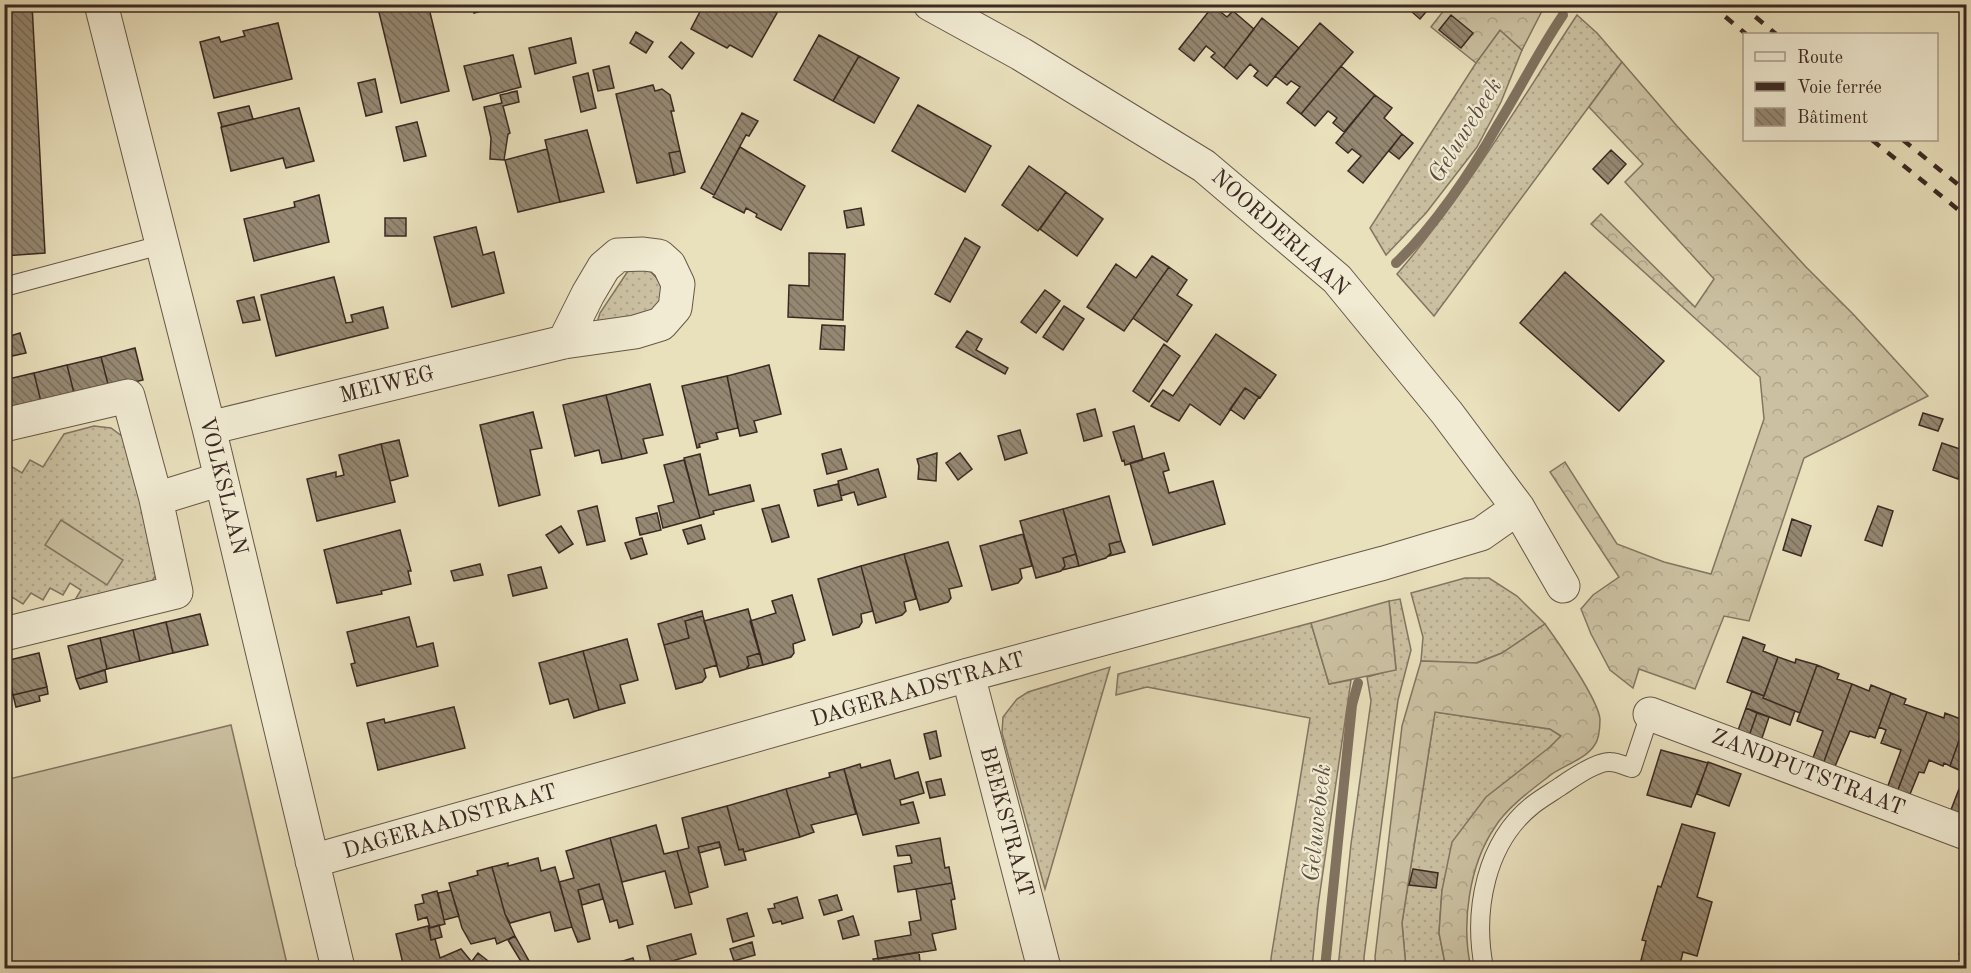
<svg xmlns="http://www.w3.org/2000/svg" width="1971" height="973" font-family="'Old Standard TT',serif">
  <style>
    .grass { fill: url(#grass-dots); stroke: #837562; stroke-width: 1.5 }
    .forest { fill: url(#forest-crowns); stroke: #837562; stroke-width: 1.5 }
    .garden { fill: #cbc1a2; stroke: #837562; stroke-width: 1.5 }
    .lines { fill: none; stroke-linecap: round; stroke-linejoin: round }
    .stream { stroke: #80725f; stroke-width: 10 }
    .building { fill: url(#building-back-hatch); stroke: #3b2922; stroke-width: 1.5 }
    .service-casing { stroke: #665748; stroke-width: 20 }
    .minor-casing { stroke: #665748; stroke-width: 35 }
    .service { stroke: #f1ebd3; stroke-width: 18 }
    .minor { stroke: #f1ebd3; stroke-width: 33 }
    .rail { stroke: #3b2922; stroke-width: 4.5; stroke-dasharray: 10 10; stroke-linecap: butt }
    .labels { text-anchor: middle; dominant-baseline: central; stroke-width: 4.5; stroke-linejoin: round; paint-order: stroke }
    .street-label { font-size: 22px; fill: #3b2922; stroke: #f1ebd3 }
    .water-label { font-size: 24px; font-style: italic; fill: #5e4d41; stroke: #f1ebd3 }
  </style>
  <defs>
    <pattern id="grass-dots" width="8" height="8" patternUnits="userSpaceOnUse" patternTransform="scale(1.5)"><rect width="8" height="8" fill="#cbc1a2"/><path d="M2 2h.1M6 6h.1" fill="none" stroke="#afa68b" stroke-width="1.8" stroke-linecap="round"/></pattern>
    <pattern id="forest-crowns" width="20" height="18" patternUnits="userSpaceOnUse" patternTransform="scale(1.5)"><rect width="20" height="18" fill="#cbc1a2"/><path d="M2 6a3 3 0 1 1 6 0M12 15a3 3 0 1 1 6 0" fill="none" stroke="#afa68b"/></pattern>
    <pattern id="building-back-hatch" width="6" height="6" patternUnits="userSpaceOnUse" patternTransform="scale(1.5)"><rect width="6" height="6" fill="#958872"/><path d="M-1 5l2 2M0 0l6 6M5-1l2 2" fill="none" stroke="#7b6f5d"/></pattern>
  </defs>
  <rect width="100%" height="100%" fill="#e9e0bc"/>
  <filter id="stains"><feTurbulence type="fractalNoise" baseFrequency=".00333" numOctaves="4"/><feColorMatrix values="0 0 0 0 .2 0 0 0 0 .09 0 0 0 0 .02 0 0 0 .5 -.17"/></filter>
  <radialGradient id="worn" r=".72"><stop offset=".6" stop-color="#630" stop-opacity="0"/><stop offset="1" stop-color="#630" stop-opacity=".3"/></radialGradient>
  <path class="grass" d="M1577,15L1597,33L1622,62L1434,316L1397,274C1466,194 1519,103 1577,15Z
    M1500,30L1522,50L1501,102L1477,147L1426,213L1386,255L1370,228L1476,63Z
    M640,267L651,272L661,283L662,306L648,316L596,326L600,313L628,271Z
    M94,426L111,428L127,440L156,575L150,584L69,610L81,590L70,583L63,595L50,588L43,600L31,593L23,604L12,597L5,608L4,473L9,465L22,473L30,460L43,467L64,434Z
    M1465,578H1489L1517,596L1545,624L1502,653L1476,663L1421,661L1423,637L1411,593Z
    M1400,599L1411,650L1398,700L1364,957V968H1338L1351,844L1371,701L1367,677L1396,669L1389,601Z
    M1311,623L1329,684L1351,680L1318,906L1312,968H1271V958L1310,718L1147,687L1116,695L1118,674Z
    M1110,667L1045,889L1002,733L1003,717L1017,699L1028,692Z
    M1435,712L1550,729L1561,736L1550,747L1442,890L1439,933L1446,968H1406L1402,923Z"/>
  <path class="forest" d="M1448,5H1545L1522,50L1500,30L1476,63L1431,27Z
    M1622,62L1677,126L1806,267L1854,315L1928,396L1804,458L1749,621L1724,616L1695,689L1639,669L1633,688L1610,670L1591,634L1581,609L1593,595L1619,577L1550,472L1565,462L1617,544L1664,562L1711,574L1764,419L1760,377L1591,224L1601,214L1695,307L1714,279L1625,182L1643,164L1589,107Z
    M1389,601L1396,670L1329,684L1311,623Z
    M1545,624C1558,642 1598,699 1600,719C1600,726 1599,740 1594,746C1585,759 1565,765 1552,774C1534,788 1507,807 1495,827C1469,865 1461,924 1471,968H1446L1439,933L1442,890L1452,842L1486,797L1550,747L1561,736L1550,729L1435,712L1402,923L1406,968H1376L1375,957L1402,726L1421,661L1477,663L1502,653Z"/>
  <path class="garden" d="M61,520L123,560L107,585L45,545Z
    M231,725L288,968H5V780Z"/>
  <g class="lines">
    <path class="stream" d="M1396,263C1434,227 1471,172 1497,126C1520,89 1538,52 1563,15
      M1325,968L1352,705L1358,683"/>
  </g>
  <path class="building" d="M4,4H32L45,253L4,256Z
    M377,4H428L449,91L401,103Z
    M464,4H509L474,13L473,5L465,6Z
    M704,4H761L777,13L752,57L730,45L727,48L691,29Z
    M1403,4H1429L1431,6L1420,19Z
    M1213,6L1227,17L1233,11L1254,29L1224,68L1211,57L1215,53L1206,46L1194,61L1179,49Z
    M1451,15L1473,33L1461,48L1439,30Z
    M1262,18L1299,48L1267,86L1254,76L1258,71L1250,64L1237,79L1224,68Z
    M278,23L292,79L214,98L200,42L219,37L221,42L245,36L243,31Z
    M1320,23L1353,52L1301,114L1287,103L1300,87L1291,81L1287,85L1275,76Z
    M636,32L653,42L646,53L630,43Z
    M819,35L859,56L833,101L794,80Z
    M571,38L576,63L535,74L529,48Z
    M681,42L694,53L682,69L669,57Z
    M513,55L521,87L473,100L464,66Z
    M859,56L899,78L874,123L833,101Z
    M609,66L614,88L598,91L593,70Z
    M1341,66L1375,95L1344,132L1333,123L1337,118L1328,111L1315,126L1301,114Z
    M588,73L596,108L581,112L573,77Z
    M375,79L382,112L366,116L358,83Z
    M653,85L655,91L662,89L670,95L674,111H671L680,151L669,153L674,175L637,183L616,94Z
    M517,91L519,102L503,106L510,133L508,134L504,160L490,159L491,138L484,107L502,103L500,95Z
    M1375,95L1392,108L1384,118L1402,134L1363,183L1348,171L1361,156L1352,149L1348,153L1336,143Z
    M918,105L991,146L965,192L892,151Z
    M249,106L253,119L222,127L218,113Z
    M299,108L314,161L286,168L283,158L231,171L221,127Z
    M742,113L758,121L749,136L746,135L714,195L701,188Z
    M417,122L426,156L404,161L396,127Z
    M587,130L604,192L560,202L545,140Z
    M1402,134L1413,143L1399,159L1389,151Z
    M740,147L805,186L781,230L756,217L757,214L746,208L744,213L713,197Z
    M547,149L560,202L518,212L505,160Z
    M1611,150L1626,164L1608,184L1593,169Z
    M680,151L685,172L674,175L669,153Z
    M1029,166L1066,192L1038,231L1002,205Z
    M1066,192L1103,219L1077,256L1040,229Z
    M319,195L329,242L254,261L244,219L295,207L294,202Z
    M861,208L864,225L847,228L844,211Z
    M385,218H406V236H385Z
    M476,227L483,255L494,252L504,293L452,307L434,237Z
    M965,238L980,247L950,302L935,294Z
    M809,253L845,254L843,320L788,317L789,285L809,286Z
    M1152,256L1169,267L1124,331L1087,307L1116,264L1136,278Z
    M1169,267L1187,280L1177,295L1192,305L1167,342L1133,318Z
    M1565,272L1664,361L1619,411L1520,323Z
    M334,277L346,323L353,322L351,315L383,307L388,328L276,356L261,295Z
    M1045,290L1060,301L1036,333L1021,322Z
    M254,297L260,320L243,323L237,301Z
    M1064,306L1084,319L1063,350L1043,337Z
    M822,325L845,326L844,350L820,349Z
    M967,331L982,339L976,350L1008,368L1005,374L956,347Z
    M20,333L26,353L12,356L7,337Z
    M1216,334L1276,375L1260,398L1245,388L1220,425L1190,404L1179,421L1151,406L1163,390L1173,396Z
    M1164,344L1180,356L1149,402L1133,391Z
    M135,348L143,380L109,388L101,357Z
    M101,357L109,388L75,397L67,365Z
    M67,365L75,397L42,406L34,373Z
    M769,365L781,414L754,421L757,432L740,436L727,376Z
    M34,373L42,406L11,412L4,380Z
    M727,376L738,428L716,433L718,439L699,444L700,447L697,448L682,386Z
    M650,384L663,435L643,439L647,453L622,459L606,395Z
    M1245,388L1259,397L1244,419L1230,409Z
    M606,395L622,459L602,463L599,450L575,456L563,405Z
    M1095,409L1102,436L1084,441L1077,414Z
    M533,412L542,448L530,450L540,495L499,506L480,425Z
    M1923,413L1943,419L1938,431L1919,425Z
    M1134,426L1143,460L1125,465L1124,460L1122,461L1113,432Z
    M1020,430L1027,453L1005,460L998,436Z
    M399,440L408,476L390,481L381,444Z
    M1942,443L1966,451L1958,479L1933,470Z
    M381,444L395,502L317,521L307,479L336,472V477L344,475L339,455Z
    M841,449L847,469L827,474L822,454Z
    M937,453L936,481L918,479L919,466L917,459Z
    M960,453L972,469L958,480L946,463Z
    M1164,453L1169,470L1163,472L1169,493L1213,481L1225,524L1153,545L1130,463Z
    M700,454L709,495L750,485L754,501L713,511L714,514L700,518L684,458Z
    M684,460L700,518L663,528L658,506L674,502L664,465Z
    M878,469L886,497L858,505L854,492L841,496L838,481Z
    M838,484L842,500L818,506L814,490Z
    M1109,496L1121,541L1109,544L1111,553L1106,558L1079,566L1063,509Z
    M779,505L789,537L772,542L762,509Z
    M597,506L605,541L587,545L578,511Z
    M1878,506L1893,511L1882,546L1865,540Z
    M1063,509L1076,554L1063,558L1065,566L1061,571L1036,578L1020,521Z
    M657,513L661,530L640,535L636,518Z
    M1792,519L1811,526L1801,556L1783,550Z
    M701,525L705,539L688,544L683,530Z
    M561,526L573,544L559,553L546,535Z
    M400,530L411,571H408L411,584L381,591L382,594L337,603L324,550Z
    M1023,534L1032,566L1020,569L1022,578L1018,583L992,590L980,546Z
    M642,538L647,554L631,559L625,543Z
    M1121,541L1125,552L1109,556L1111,553L1109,544Z
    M948,542L962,586L949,589L951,598L948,602L920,610L904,554Z
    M904,554L916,599L904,602L906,611L902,615L876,623L861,566Z
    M1076,554L1079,566L1062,570L1065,566L1063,558Z
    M480,564L483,575L454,581L451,571Z
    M861,566L873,611L861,614L862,622L859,627L833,635L818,579Z
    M541,567L547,588L513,596L508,575Z
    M792,595L805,640L793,644L794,653L791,657L763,665L750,621L776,613L772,601Z
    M748,609L760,653L747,657L749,665L746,669L720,677L704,621Z
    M702,611L703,616L685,621L689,638L664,645L658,624Z
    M200,614L208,645L173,653L166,622Z
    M703,616L717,665L704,669L706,677L702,682L676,689L664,645L689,638L685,621Z
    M409,617L417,647L433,643L438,666L357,686L351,664L355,663L347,632Z
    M166,622L173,653L140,661L133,630Z
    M133,630L140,661L107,669L100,638Z
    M1743,637L1765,645L1763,651L1778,657L1764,696L1727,682Z
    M100,638L107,669L76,679L68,646Z
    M627,639L638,680L620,685L625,703L599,710L583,651Z
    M583,651L599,710L574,718L568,699L550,704L539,663Z
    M39,653L47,687L13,695L5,661Z
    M760,653L763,665L746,669L749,665L747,657Z
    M1778,657L1795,663L1796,659L1817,665L1800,713L1763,698Z
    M5,661L13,695L4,697V662Z
    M1817,665L1839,674L1837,679L1852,684L1822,767L1811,763L1823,731L1797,721Z
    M105,670L107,682L80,689L76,679Z
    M1852,684L1869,691L1871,685L1891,693L1875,738L1870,736L1869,737L1850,731L1833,771L1822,767Z
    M47,687L48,694L39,696L40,701L16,707L13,695Z
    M1752,691L1764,696L1763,698L1795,711L1790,725L1746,708Z
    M1891,693L1906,699L1904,704L1927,712L1896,795L1886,791L1901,750L1881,743L1886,730L1879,727Z
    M454,707L465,748L378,770L367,723L384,719L385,723Z
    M1746,708L1757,713L1748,739L1736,736Z
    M1927,712L1944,718L1945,713L1966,721L1950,766L1944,763L1943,766L1929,760L1924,773L1919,772L1908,799L1896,795Z
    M1757,713L1769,717L1760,744L1748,739Z
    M1966,721V773L1950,766Z
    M936,731L941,756L930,759L924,734Z
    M1661,750L1708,763L1691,807L1647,795Z
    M890,760L895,779L918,772L924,793L900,800L901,805L913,802L919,823L863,835L844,769L860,764L861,768Z
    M1708,762L1741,774L1729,806L1697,794Z
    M844,769L856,814L811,825L814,832L800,837L786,789L830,777L829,773Z
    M941,779L945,795L930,798L926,782Z
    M786,789L800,837L744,852L743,849L739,850L727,806Z
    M1959,789L1966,791V821L1949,815Z
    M727,806L739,850L743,849L746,860L725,865L719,842L698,847L708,887L689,893L677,851L689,848L682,818Z
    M1682,824L1715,833L1697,897L1712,902L1697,956L1683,952L1679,968H1639L1646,941L1642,940L1658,886L1661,887Z
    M656,825L664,854L677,851L692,904L675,908L665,871L622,882L610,838Z
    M610,838L633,924L619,928L617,920L610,922L599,884L578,890L590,939L578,942L572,927L559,882L574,878L566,851Z
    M940,838L945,868L949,867L952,883L898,892L894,866L912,863L910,855L898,856L896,846Z
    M719,842L721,847L699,853L698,847Z
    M538,858L541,871L555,867L572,927L555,931L550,912L510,923L505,914L492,867L508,863V866Z
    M492,867L505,914L515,936L497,944L495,938L471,944L462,928L449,883L478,875L477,871Z
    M1413,869L1438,873L1436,888L1409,885Z
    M952,883L955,899L951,900L956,929L932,934L936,950L878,959L875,941L911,935L909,922L921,920L916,889Z
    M599,884L603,899L582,905L578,890Z
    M451,890L459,916L444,920L438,893Z
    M437,891L445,924L430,928L427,917L418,920L415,905L424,903L422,895Z
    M837,895L842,910L824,915L819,900Z
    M797,897L803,918L782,924L781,921L773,923L768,909L775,908L774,904Z
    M747,913L754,936L733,942L727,919Z
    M853,916L859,935L843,939L838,921Z
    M439,925L442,937L431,940L429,928Z
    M428,926L431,940L435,939L440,958L461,949L471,961L445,968H404L396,934Z
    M1966,933V957L1959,954Z
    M691,934L696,954L652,967L647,946Z
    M515,936L533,968H525L508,940Z
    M752,942L755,955L734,961L730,949Z
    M919,952L920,963L891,968H877L873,959Z
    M478,953L497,968H481L472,961Z
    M633,958L636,968H600Z"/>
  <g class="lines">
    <g class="service-casing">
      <path id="service" d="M4,287L161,245
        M1484,968C1473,911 1485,842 1534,804C1542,798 1552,792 1561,786C1571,779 1597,761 1610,762C1617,762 1625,766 1632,768L1650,714"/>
    </g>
    <g class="minor-casing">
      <path id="minor" d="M101,4L209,428L338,968
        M930,4L1021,54L1204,166L1337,279L1447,413L1518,508L1563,586
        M4,425L128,396L156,499L176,592L4,634
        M209,428L564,342L635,332L661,324L675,308L678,284L669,265L659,256L643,254L618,255L604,267L588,294L564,342
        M156,499L221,479
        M968,675L1044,968
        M1650,714L1966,833
        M312,861L968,675L1384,563L1481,534L1518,508"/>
    </g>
    <use href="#service" class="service"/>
    <use href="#minor" class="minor"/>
    <path class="rail" d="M1710,4L1746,34
      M1740,4L1776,34
      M1872,140L1966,216
      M1903,140L1966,191"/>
  </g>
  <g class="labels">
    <g class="street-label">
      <text transform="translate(1280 233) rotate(42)">NOORDERLAAN</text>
      <text transform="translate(387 385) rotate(-14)">MEIWEG</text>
      <text transform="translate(223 486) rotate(76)">VOLKSLAAN</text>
      <text transform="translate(918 690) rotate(-16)">DAGERAADSTRAAT</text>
      <text transform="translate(1808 773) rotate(21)">ZANDPUTSTRAAT</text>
      <text transform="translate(450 822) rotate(-16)">DAGERAADSTRAAT</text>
      <text transform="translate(1006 822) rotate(75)">BEEKSTRAAT</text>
    </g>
    <g class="water-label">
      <text transform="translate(1466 131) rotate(-58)">Geluwebeek</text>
      <text transform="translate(1318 823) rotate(-84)">Geluwebeek</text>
    </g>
  </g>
  <rect width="1971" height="973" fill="none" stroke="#e9e0bc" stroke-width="24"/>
  <rect x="6" y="6" width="1959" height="961" fill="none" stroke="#3b2922" stroke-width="3"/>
  <rect x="12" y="12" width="1947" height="949" fill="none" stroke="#3b2922" stroke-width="1.5"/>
  <rect x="1743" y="33" width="195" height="108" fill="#f1ebd3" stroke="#a89d8c" stroke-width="1.5"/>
  <rect x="1755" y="52" width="30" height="9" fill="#f1ebd3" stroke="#a89d8c" stroke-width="1.5"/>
  <text x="1797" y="63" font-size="18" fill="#3b2922">Route</text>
  <rect x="1755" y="82" width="30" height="9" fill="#3b2922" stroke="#a89d8c" stroke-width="1.5"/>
  <text x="1797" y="93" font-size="18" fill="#3b2922">Voie ferrée</text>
  <rect x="1755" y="108" width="30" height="18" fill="url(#building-back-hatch)" stroke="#a89d8c" stroke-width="1.5"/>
  <text x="1797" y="123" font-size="18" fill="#3b2922">Bâtiment</text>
  <rect width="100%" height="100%" filter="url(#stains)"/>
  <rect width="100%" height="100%" fill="url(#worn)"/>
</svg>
